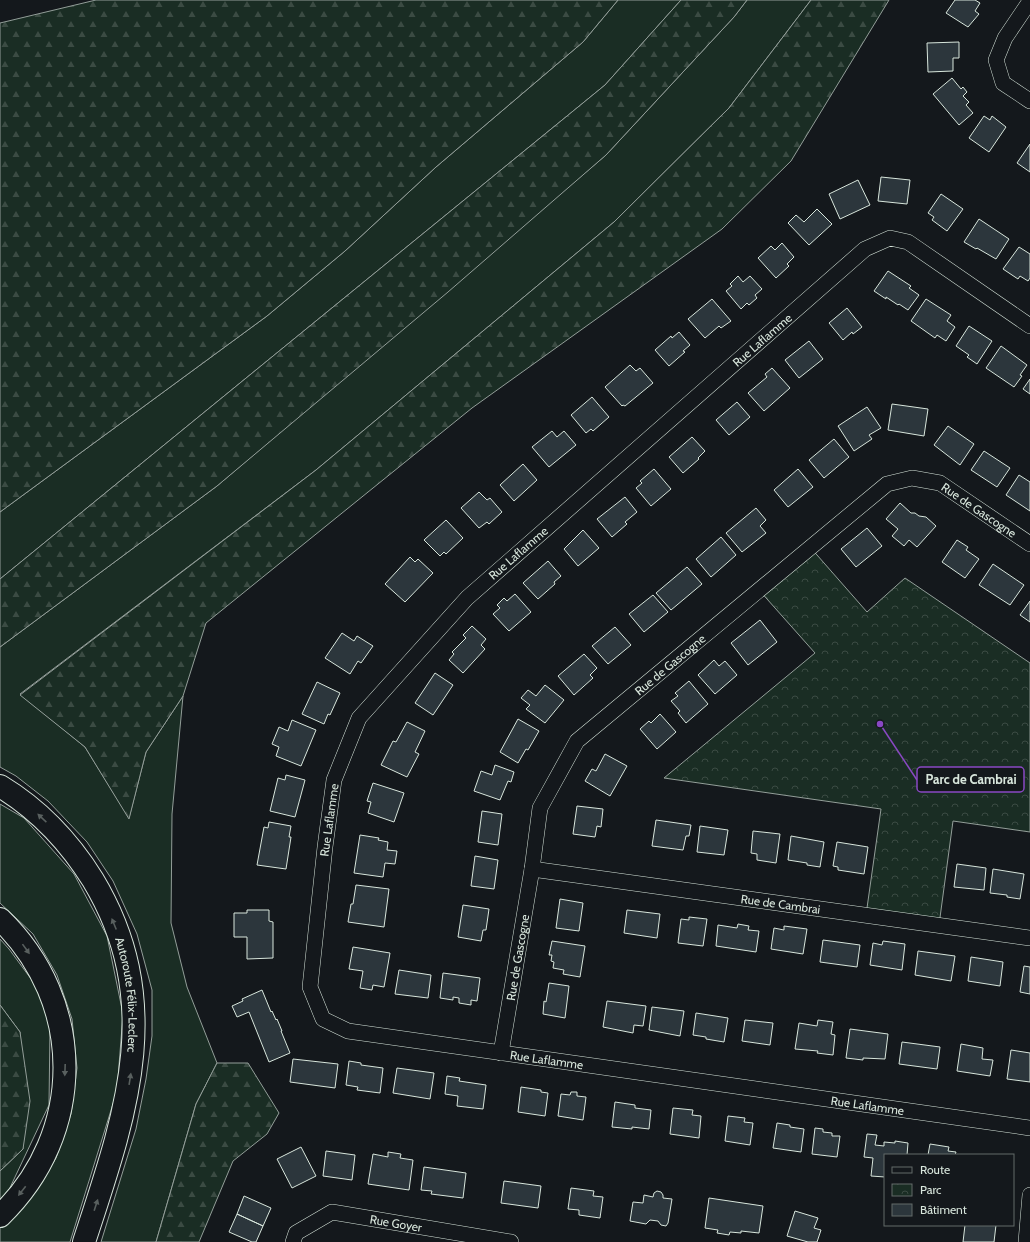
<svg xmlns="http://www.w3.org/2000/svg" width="1030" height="1242" font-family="Cabin,sans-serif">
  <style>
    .grass { fill: #1a2d24; stroke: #939e99 }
    .forest { fill: url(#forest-firs); stroke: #939e99 }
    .park { fill: url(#park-crowns); stroke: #939e99 }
    .building { fill: #2c363c; stroke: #d8e6dc }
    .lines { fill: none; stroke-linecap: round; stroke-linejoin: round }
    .minor-casing { stroke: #d8e6dc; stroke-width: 16 }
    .motorway-casing { stroke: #d8e6dc; stroke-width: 24 }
    .minor { stroke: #14181c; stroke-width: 15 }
    .motorway { stroke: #14181c; stroke-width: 22 }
    .oneway { fill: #59605f }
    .labels { text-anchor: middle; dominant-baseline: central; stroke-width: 3; stroke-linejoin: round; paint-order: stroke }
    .street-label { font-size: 12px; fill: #d8e6dc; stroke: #14181c }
    .leader { fill: none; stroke: #8948c3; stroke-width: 1.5 }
    .callout-dot { fill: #8948c3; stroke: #14181c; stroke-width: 1.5 }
    .callout { fill: #14181c; stroke: #8948c3; stroke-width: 1.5 }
    .callout-label { font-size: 13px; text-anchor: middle; font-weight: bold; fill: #d8e6dc }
  </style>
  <defs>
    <pattern id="forest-firs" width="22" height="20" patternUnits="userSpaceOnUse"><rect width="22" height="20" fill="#1a2d24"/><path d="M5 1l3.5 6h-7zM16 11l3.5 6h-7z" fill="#3b4b43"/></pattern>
    <pattern id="park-crowns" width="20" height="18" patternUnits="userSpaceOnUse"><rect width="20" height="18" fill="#1a2d24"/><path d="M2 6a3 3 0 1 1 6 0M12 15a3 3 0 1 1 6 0" fill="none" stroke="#3b4b43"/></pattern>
  </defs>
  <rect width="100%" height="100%" fill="#14181c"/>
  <path class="grass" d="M618,0H681L605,85L0,579V512L267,316L345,251L436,167L583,42Z
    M747,0H811L729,108L614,222L316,470L20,694L85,747L129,818L146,752L183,696L172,814L171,923L187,987L217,1063L196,1104L156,1242H101L136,1129L146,1079L152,1036V990L137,934L113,881L87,842L48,801L16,776L0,767V647L217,486L606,155L734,17Z
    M0,804L24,818L74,874L107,936L123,1014L117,1091L70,1242H0V1228L32,1197L56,1158L71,1114L77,1068L72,1019L57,975L33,934L0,903Z
    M0,939L9,949L37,987L50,1027L49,1105L7,1194L0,1199V1171L23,1149L20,1032L0,1005Z"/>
  <path class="forest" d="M96,0H618L583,42L436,167L345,251L267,316L0,512V23Z
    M681,0H747L734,17L606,155L448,292L217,486L0,647V579L605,85Z
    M811,0H889L791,161L722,229L472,408L206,623L183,696L146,752L129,819L85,747L20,695L316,470L614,222L729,108Z
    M0,1005L20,1032L30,1101L23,1149L0,1171Z
    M217,1063H248L279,1113L267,1134L233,1161L199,1242H156L196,1104Z"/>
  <path class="park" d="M810,547L867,612L905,578L1030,663V832L953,821L939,925L866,915L881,809L664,778L815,653L759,590Z"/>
  <path class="building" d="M955,0H975L980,3L975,11L979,14L968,27L946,13Z
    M959,42V58H953V71L928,72L927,43Z
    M952,78L961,89L963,87L967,92L963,96L969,102L966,105L973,113L959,125L933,94Z
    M984,116L990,120L992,116L1006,127L989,152L969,138Z
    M1030,144V172L1017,163Z
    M881,177L910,180L907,204L878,201Z
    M858,180L870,205L840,219L829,194Z
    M941,194L963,209L947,231L932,220L934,217L928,213Z
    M817,209L832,224L809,245L788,223L796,215L804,222Z
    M979,219L1009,239L996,259L977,248L976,249L964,242Z
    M782,243L794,257L787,264L789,266L776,278L758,258L771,246L775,250Z
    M1019,247L1030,254V278L1028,281L1020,276L1018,279L1003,269Z
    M888,271L911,286L909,288L919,295L908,310L899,304L898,305L886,297V299L874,291Z
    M738,276L743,282L750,276L762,289L755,295L757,298L749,305L747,303L741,309L726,291L732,286L730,284Z
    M712,299L731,321L721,328L719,326L705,338L688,319Z
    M926,299L951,315L947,321L955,327L946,341L937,335L935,338L911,321Z
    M847,308L862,327L853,334L852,332L843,340L829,323Z
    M969,326L992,341L977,364L967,357L969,355L956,346Z
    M679,332L690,345L683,351L685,352L669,366L655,350L671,336L672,338Z
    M809,341L823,359L799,378L785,360Z
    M1001,346L1027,365L1020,375L1022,376L1014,387L986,368Z
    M630,365L636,371L640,368L653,383L625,406L623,405L622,406L605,387Z
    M772,368L790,388L764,411L748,393L767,377L765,374Z
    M1030,379V394L1023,389Z
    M592,397L609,417L593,431L591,429L586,433L571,415Z
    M737,402L750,417L729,435L716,420Z
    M892,404L928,409L924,436L888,430Z
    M867,407L881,428L869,435L872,439L854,451L838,426Z
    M948,426L974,444L960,465L934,445Z
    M552,431L557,437L564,431L576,445L549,467L532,447Z
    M692,437L705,451L698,458L699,459L683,473L669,457Z
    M834,439L849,457L824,478L809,460Z
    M984,451L1010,468L997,487L971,470Z
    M523,464L537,480L514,501L500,485Z
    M654,469L671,489L651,506L636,488L642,483L640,481Z
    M798,469L813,487L788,507L774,490Z
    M1019,475L1030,482V511L1006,495Z
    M479,492L487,500L490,498L502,512L489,524L487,522L479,528L461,508Z
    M625,497L637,512L625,522L627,524L612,537L597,519Z
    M900,503L911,513H915L919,516L926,517L936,526L917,547L909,540L904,546L892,536L898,529L886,519Z
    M756,508L766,520L760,526L766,533L742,552L726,533Z
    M446,520L463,538L446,554L444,552L440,556L424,540Z
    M867,528L882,546L856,567L841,549Z
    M583,530L599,548L578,566L564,549Z
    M721,537L736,555L711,577L696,559Z
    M957,540L968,547L966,550L979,559L965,578L942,562Z
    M410,557L415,562L418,559L433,573L405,602L385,584Z
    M548,561L561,576L554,582L555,584L538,599L523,583Z
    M993,564L1024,585L1010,605L979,585Z
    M687,567L702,584L671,610L656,593Z
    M515,594L531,612L509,631L493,614L500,608L497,605L504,598L507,601Z
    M653,595L668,612L644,632L629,614Z
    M1030,601V622L1020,615Z
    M760,620L777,642L748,665L731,643Z
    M472,626L486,639L481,645L485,649L463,673L449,660L454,654L452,652L466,638L463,635Z
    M615,627L631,645L608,664L592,646Z
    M342,633L354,641L357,636L373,646L361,663L358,661L350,674L325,658Z
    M584,654L597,668L590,675L593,678L574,695L558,676Z
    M714,660L719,666L725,661L737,675L715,694L698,675Z
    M435,673L453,685L433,715L415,703Z
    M689,681L708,704L686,723L678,713L680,711L671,701L678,696L675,693Z
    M317,682L340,693L330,715L328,714L324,724L302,714Z
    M545,685L564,700L545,723L526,709L530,705L521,698L528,690L536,696Z
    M660,714L676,732L657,749L640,729L649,721L651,723Z
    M518,719L539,731L528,750L526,749L518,763L500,752Z
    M292,720L316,730L301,766L276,756L279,747L272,744L279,727L288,731Z
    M407,722L425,731L415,752L419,754L407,777L381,765L393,741L396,742Z
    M605,754L627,766L610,796L585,781L592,769L596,771Z
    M495,765L514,772L511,782L508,781L500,800L474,791L481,771L492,775Z
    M286,775L305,780L295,817L270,811L278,778L285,780Z
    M373,783L404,793L394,822L368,813L371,802L367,801Z
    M577,806L603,809L601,827L597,826L595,837L573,834Z
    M482,811L502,814L498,845L478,842Z
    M656,820L691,825L689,836H686L683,850L652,846Z
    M269,822L291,826L289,837H291L286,869L257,865L264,827L268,828Z
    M700,826L728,830L724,855L697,852Z
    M753,831L780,834L776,863L757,860V854L751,853Z
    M360,835L379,838L378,840L388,842L387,850L397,851L395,864L385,863L383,877L354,873Z
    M791,836L824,842L820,867L807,865V863L788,860Z
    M837,842L868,847L864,874L838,870V867L833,866Z
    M475,856L498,860L494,889L471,886Z
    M957,864L986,868L984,890L954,887Z
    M993,869L1024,874L1020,899L1007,897V895L990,893Z
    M356,885L389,889L384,927L348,922L351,904H353Z
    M560,899L583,903L579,931L556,928Z
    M463,905L489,909L486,930H483L481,941L458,937Z
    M247,910H269V921L273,922V958L247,959V937H234V913H247Z
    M627,910L660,914L657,938L624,933Z
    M689,917L707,919L703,946L678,943L681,919L689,920Z
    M738,924L749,926L748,930L759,931L756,952L716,946L718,925L737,928Z
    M784,926L807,929L803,954L771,949L774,928L784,930Z
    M823,940L860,945L857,967L820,962Z
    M552,941L585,946L580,977L563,974L564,970L553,968L554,962L551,961L552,955H549Z
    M883,941L905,944L902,970L870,965L873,943L882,945Z
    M353,947L390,953L384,987L373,985L372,990L360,988L363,971L349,969Z
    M918,951L955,956L951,981L915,975Z
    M971,957L1003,962L1000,986L968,981Z
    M1024,966L1030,967V994L1020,992Z
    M399,970L431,975L428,998L395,994Z
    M443,973L480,978L477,1001L471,1000V1005L459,1003V998L453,997V1000L440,998Z
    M549,983L569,986L565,1018L543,1014L544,1001L546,1002Z
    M262,990L271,1012L272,1011L276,1020L277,1019L282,1031H281L290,1053L269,1062L249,1012L237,1017L232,1006L243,1001L242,999Z
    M607,1001L646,1006L643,1026L634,1025L633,1033L603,1027Z
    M652,1007L684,1011L680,1036L649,1030Z
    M696,1013L728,1018L724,1042L706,1039V1037L693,1035Z
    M745,1020L773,1023L770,1045L742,1041Z
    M818,1020L833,1022L831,1034L835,1035L833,1055L817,1053L818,1051L795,1049L799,1023L817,1026Z
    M850,1029L888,1034L885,1059L863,1058V1060L846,1058Z
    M902,1042L940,1047L937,1069L899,1064Z
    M961,1044L983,1048L982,1059L993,1060L990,1076L957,1071Z
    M1011,1050L1030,1053V1082L1007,1079Z
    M293,1059L338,1064L335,1088L290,1082Z
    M349,1061L361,1063V1065L383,1068L380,1093L357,1090L358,1087L346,1085Z
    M397,1068L434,1073L430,1099L393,1093Z
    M447,1076L460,1078L459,1081L486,1085L483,1109L457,1106L458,1096L445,1094Z
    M521,1087L541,1090V1092L548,1093L545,1116L518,1112Z
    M571,1092H577V1096L586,1097L583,1120L558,1116L561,1094L570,1095Z
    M615,1102L635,1105V1108L651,1110L649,1129L632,1127V1129L612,1127Z
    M673,1108L693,1110L692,1115L701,1116L699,1138L670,1134Z
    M728,1116L745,1118L744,1122L753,1123L750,1145L725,1141Z
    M777,1123L790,1125V1127L804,1129L801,1152L773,1148Z
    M815,1128L823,1129V1132L832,1133V1136H840L837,1157L812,1154Z
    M867,1134L877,1135L875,1145L884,1146V1142L895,1143V1141L908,1143L907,1155H885V1177L871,1176L873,1158L864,1157Z
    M930,1144L949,1147L948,1151L956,1152L955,1155H928Z
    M301,1147L316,1176L292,1188L277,1159Z
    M326,1151L355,1155L352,1180L323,1176Z
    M388,1152L401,1154L400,1158L413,1160L409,1190L368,1184L373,1154L388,1157Z
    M424,1167L466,1173L463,1198L431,1194L432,1191L421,1190Z
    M504,1181L541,1186L538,1208L501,1203Z
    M571,1188L594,1191L593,1196L603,1197L600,1218L579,1215V1210L568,1209Z
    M657,1191L661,1192L663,1195V1198L672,1199L668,1223L666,1226L661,1225L658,1221L650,1220L646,1224L630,1221L633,1202L643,1203L644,1195L653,1197L654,1193Z
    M244,1196L271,1208L263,1226L237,1214Z
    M709,1198L763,1206L759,1233L741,1231V1233L730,1232L729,1235L717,1233L718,1230L705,1228Z
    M795,1211L818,1218L814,1228L821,1230L817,1242H808L787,1236Z
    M237,1214L263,1226L256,1242H252L229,1232Z
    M965,1225H996L994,1242H963Z"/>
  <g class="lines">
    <g class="minor-casing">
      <g id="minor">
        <path d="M1030,1L1005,38L996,60L1003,83L1030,101"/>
        <path id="s1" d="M1030,326L908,242L890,238L865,249L467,598L359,718L334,780L325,847L310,987L323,1019L348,1031L1030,1128"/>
        <path id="s2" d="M532,869L1030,938"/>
        <path id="s3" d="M501,1053L532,869L540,808L577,741L887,484L912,478L940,483L1030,544"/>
        <path id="s4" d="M293,1242L296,1233L332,1212L511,1242"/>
        <path d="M1026,1242L1030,1195"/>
      </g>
    </g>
    <g class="motorway-casing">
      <g id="motorway">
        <path id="s5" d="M0,786C38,809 70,843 93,880C167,1003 125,1117 84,1242"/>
        <path d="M0,919C86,1002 86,1133 0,1216"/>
      </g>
    </g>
    <use href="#minor" class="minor"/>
    <use href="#motorway" class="motorway"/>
  </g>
  <defs><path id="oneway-solid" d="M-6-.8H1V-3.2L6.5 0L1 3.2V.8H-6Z"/></defs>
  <g class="oneway">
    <use href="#oneway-solid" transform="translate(42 818) rotate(-137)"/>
    <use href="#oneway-solid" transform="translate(114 924) rotate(-112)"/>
    <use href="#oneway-solid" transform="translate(26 949) rotate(54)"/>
    <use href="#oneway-solid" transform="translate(65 1070) rotate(92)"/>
    <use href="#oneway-solid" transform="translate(130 1079) rotate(-81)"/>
    <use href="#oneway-solid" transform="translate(22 1191) rotate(128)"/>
    <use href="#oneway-solid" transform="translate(96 1205) rotate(-72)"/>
  </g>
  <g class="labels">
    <g class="street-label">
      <text transform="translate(762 340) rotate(-41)">Rue Laflamme</text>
      <text stroke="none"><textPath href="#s3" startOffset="829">Rue de Gascogne</textPath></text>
      <text transform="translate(518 553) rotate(-41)">Rue Laflamme</text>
      <text stroke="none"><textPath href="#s3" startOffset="445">Rue de Gascogne</textPath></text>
      <text transform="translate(329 820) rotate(-82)">Rue Laflamme</text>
      <text stroke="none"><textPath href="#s2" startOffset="251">Rue de Cambrai</textPath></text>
      <text stroke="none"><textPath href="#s3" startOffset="97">Rue de Gascogne</textPath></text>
      <text stroke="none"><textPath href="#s5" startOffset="255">Autoroute Félix-Leclerc</textPath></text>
      <text stroke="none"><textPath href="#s1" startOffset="1423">Rue Laflamme</textPath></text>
      <text stroke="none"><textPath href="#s1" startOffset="1747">Rue Laflamme</textPath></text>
      <text stroke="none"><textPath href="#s4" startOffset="116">Rue Goyer</textPath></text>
    </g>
  </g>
  <path class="leader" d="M880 724L917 780"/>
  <circle class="callout-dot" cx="880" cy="724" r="4"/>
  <rect class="callout" x="917" y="767" width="107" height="25" rx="4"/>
  <g class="callout-label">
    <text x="971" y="784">Parc de Cambrai</text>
  </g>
  <rect x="884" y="1154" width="130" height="72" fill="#14181c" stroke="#626a69"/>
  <rect x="892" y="1167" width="20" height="6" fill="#14181c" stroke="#626a69"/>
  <text x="920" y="1174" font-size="12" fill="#d8e6dc">Route</text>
  <rect x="892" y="1184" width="20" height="12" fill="url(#park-crowns)" stroke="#626a69"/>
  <text x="920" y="1194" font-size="12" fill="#d8e6dc">Parc</text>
  <rect x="892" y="1204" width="20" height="12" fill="#2c363c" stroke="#626a69"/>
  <text x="920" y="1214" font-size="12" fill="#d8e6dc">Bâtiment</text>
</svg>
